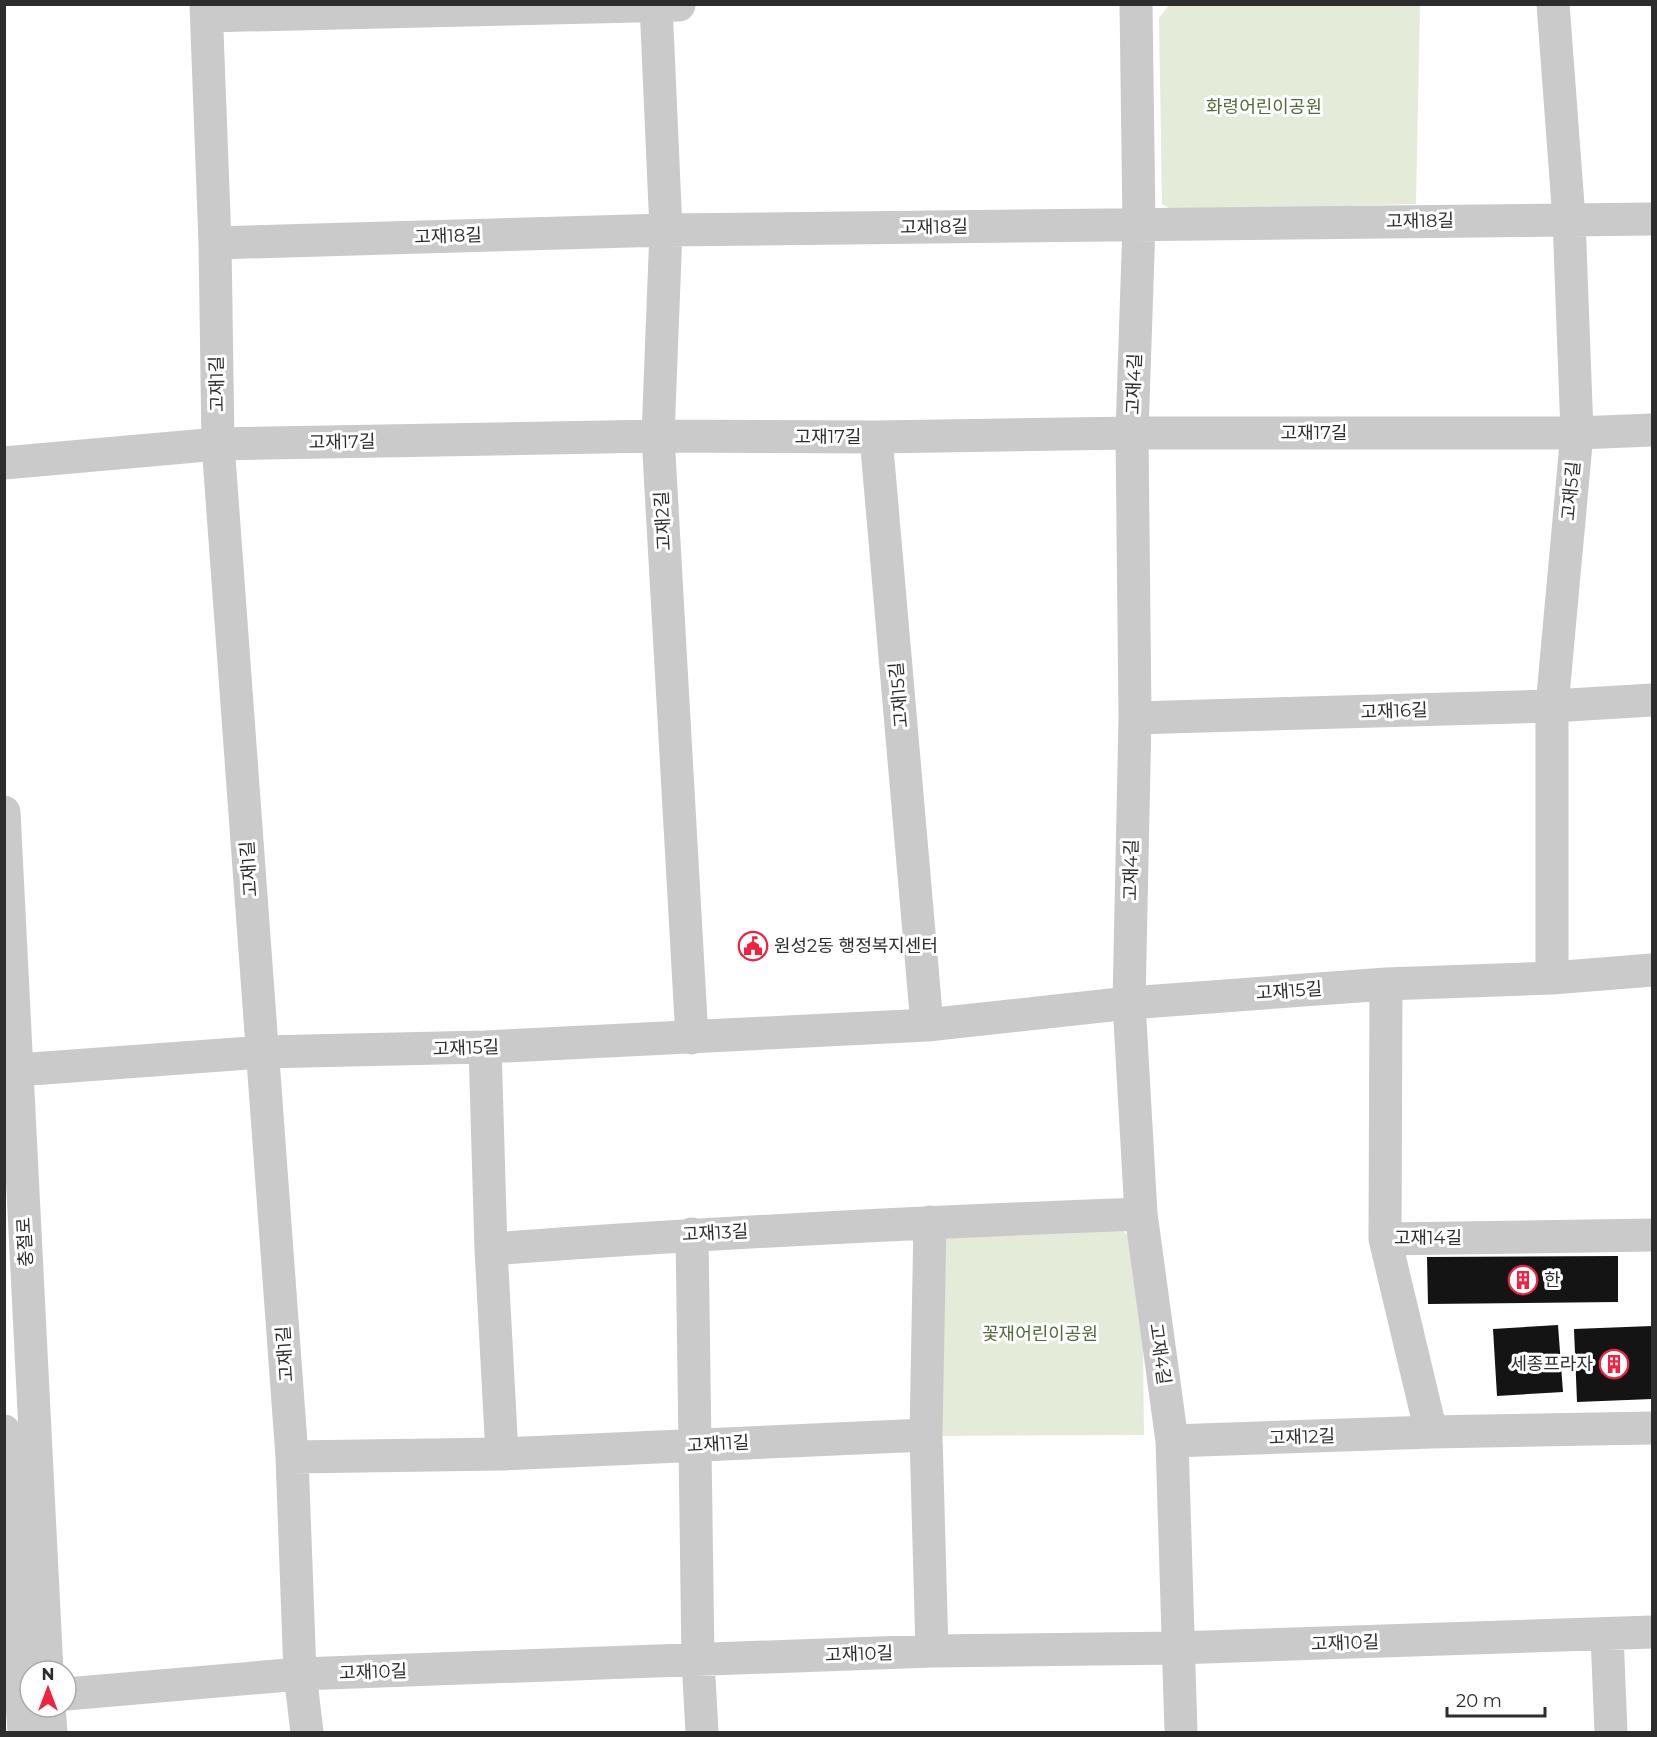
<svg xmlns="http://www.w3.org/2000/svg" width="1657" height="1737" font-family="Montserrat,'Noto Sans KR',sans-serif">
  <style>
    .green { fill: #e4ebd9 }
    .building { fill: #141414 }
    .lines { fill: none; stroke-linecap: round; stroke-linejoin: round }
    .minor { stroke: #cacaca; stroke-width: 33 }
    .labels { text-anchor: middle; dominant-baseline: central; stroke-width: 6; stroke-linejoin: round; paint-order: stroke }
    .park-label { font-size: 18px; fill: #536a38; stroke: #fff }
    .street-label { font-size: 18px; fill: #2d2d2d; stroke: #fff }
    .poi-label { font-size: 18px; fill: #2d2d2d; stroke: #fff; text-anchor: start }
  </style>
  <rect width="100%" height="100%" fill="#fff"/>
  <path class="green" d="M1169,5H1420L1416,204L1174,211L1162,204L1159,18Z
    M1122,1230L1142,1249L1144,1435L937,1436L939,1250L949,1234Z"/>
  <path class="building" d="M1618,1256V1302L1428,1304L1427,1257Z
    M1558,1325L1563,1392L1497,1396L1493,1329Z
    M1652,1326V1399L1577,1402L1574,1329Z"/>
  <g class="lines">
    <path class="minor" d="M206,4L215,243L218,444L292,1457L300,1674L307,1732
      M656,4L666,230L658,436L692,1038
      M1136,4L1139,224L1132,433L1135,718L1129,1003L1141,1214L1172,1441L1181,1732
      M207,16L679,5
      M215,243L666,230L1652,219
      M876,437L927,1025
      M4,463L218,444L658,436L876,437L1132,433H1577L1652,430
      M1135,718L1552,706L1652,700
      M4,812L47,1671
      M1552,978V706L1577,433L1569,219L1553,4
      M1386,984L1385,1239L1431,1432
      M485,1047L491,1249L502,1454
      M4,1071L262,1052L485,1047L927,1025L1129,1003L1386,984L1552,978L1652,970
      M930,1222L926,1435L932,1651
      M692,1234L698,1660L702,1732
      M1385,1239L1652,1235
      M491,1249C707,1233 924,1222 1141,1214
      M4,1431L24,1732
      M1172,1441L1431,1432L1652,1428
      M292,1457L502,1454L926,1435
      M1607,1635L1611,1732
      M66,1694L300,1674L932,1651L1177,1648L1652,1632
      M49,1707L51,1732"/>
  </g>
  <defs>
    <g id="civic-ring" transform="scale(1.5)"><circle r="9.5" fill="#fff" stroke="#ef2341" stroke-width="1.5"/><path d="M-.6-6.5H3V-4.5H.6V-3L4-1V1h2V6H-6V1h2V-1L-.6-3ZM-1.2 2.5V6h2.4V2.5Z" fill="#ef2341"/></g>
    <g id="building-ring" transform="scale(1.5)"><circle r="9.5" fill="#fff" stroke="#ef2341" stroke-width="1.5"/><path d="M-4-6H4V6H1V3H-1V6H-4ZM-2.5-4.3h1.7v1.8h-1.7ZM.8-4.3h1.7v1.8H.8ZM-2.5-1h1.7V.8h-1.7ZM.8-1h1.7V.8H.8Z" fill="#ef2341"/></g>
  </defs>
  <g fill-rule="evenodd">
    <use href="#civic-ring" x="753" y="946"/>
    <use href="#building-ring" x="1523" y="1280"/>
    <use href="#building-ring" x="1614" y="1364"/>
  </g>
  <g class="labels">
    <g class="park-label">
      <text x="1264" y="107">화령어린이공원</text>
      <text x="1040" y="1334">꽃재어린이공원</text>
    </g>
    <g class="street-label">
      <text transform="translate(1420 221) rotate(-1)">고재18길</text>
      <text transform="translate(934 227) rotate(-1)">고재18길</text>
      <text transform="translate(448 236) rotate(-2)">고재18길</text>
      <text transform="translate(217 384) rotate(-91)">고재1길</text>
      <text transform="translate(1134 384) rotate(-88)">고재4길</text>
      <text x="1314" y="433">고재17길</text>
      <text x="828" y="437">고재17길</text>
      <text transform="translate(342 442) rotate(-1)">고재17길</text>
      <text transform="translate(1571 491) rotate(-85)">고재5길</text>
      <text transform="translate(663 521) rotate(-93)">고재2길</text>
      <text transform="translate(899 695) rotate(-95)">고재15길</text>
      <text transform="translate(1394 711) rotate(-2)">고재16길</text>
      <text transform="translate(249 869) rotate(-94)">고재1길</text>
      <text transform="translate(1131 870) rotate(-89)">고재4길</text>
      <text transform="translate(1289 991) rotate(-4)">고재15길</text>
      <text transform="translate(466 1048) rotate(-2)">고재15길</text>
      <text transform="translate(715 1233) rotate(-3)">고재13길</text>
      <text x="1428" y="1238">고재14길</text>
      <text transform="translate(25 1242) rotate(-93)">충절로</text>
      <text transform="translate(285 1354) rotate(-94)">고재1길</text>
      <text transform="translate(1160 1354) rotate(82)">고재4길</text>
      <text transform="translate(1302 1437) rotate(-2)">고재12길</text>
      <text transform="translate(718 1444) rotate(-3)">고재11길</text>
      <text transform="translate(1345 1643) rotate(-2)">고재10길</text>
      <text transform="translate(859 1654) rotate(-2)">고재10길</text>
      <text transform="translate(373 1672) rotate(-2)">고재10길</text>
    </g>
    <g class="poi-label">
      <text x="774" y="946">원성2동 행정복지센터</text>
      <text x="1544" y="1280">한</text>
      <text x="1593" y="1364" text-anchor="end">세종프라자</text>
    </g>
  </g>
  <rect width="1657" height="1737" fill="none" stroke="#2d2d2d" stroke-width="12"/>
  <g transform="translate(48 1689)"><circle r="28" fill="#ffffff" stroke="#ababab" stroke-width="1.5"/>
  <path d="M0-4.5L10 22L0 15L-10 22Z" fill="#ef2341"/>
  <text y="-9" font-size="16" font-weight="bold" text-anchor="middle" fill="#2d2d2d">N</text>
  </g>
  <path d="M1447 1707v9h98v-9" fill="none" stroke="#2d2d2d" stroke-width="3"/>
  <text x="1456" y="1707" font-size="18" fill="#2d2d2d" stroke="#ffffff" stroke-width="4.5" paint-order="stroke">20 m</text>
</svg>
